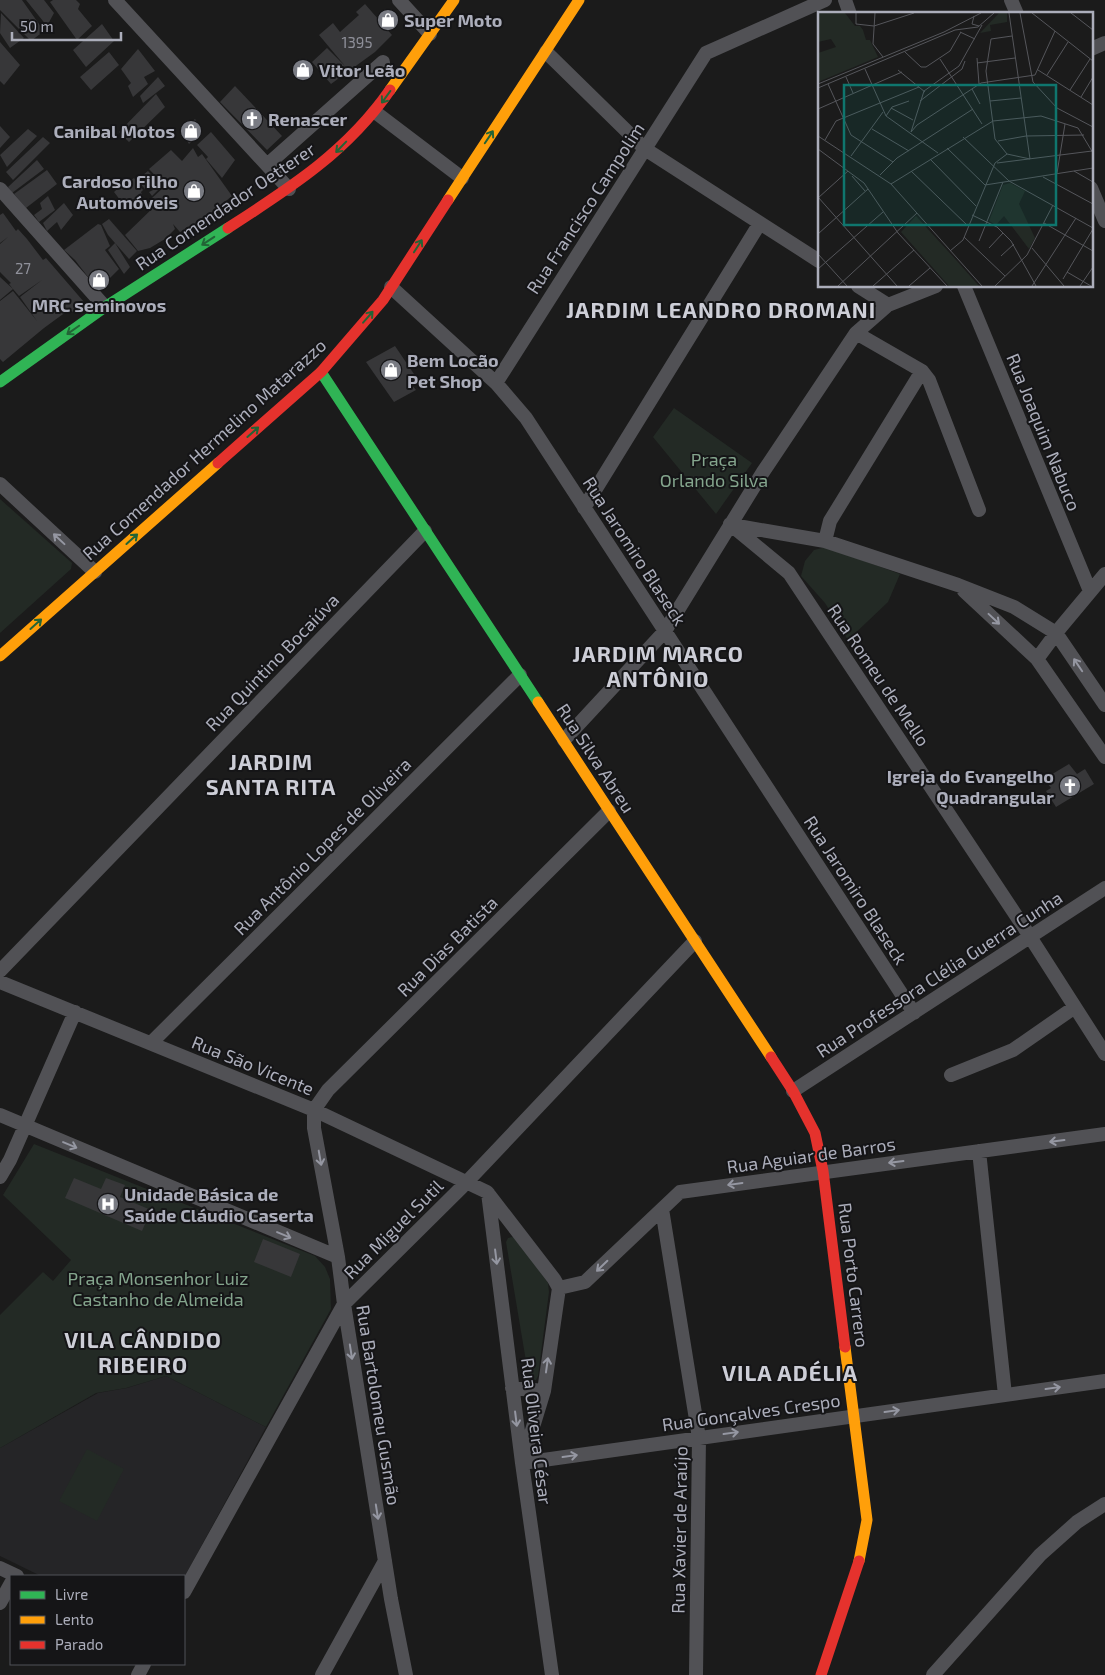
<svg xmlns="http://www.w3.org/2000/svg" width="1105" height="1675" font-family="'Exo 2',sans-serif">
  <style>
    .built { fill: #252527 }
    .green { fill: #232a25 }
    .building { fill: #373739 }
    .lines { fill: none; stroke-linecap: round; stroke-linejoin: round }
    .street { stroke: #515155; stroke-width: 14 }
    .fast { stroke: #30b455; stroke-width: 11 }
    .slow { stroke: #ff9f0a; stroke-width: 11 }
    .jam { stroke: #e5322d; stroke-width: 11 }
    .oneway { stroke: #226436 }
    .oneway2 { stroke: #9597a2 }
    .labels { text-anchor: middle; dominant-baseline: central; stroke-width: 4; stroke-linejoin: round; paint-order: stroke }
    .number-label { font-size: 15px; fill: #8f909a }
    .poi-label { font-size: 18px; font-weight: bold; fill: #acaebb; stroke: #151517; text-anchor: start }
    .street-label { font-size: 18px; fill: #acaebb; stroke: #151517 }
    .park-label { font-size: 18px; fill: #84a58d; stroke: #151517 }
    .district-label { font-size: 22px; font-weight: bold; letter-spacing: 1px; fill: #cdced7; stroke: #151517 }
    .inset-road { fill: none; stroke: #55565b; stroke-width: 1 }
    .view { fill: #0f766e; fill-opacity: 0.15; stroke: #0f766e; stroke-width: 2.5 }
    .inset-edge { fill: none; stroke: #acaebb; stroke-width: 2.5 }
  </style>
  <rect width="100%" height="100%" fill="#1b1b1b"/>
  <path class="built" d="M166,1376L266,1427L184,1578V1576H41L0,1556V1448L98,1393L127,1388Z"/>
  <path class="green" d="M674,408L752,463L716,514L653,437Z
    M0,499L72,563L71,569L0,633Z
    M826,547L900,574L888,602L848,640L825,603L801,576L805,561L814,550Z
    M34,1144L315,1256L325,1267L330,1279L331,1309L266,1427L166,1376L126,1388L96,1393L0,1448V1315L43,1272L53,1281L71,1260L3,1195Z
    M512,1237L516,1238L548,1283L549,1292L538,1376L536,1380H533L529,1379L506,1242L508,1238Z
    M87,1449L124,1469L97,1521L59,1501Z"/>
  <path class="building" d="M0,0H22L44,31L31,41L0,10Z
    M26,0H44L54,13L47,26Z
    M53,0H76L80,4L78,9L92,26L77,40L50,2Z
    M365,4L392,35L375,52L331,84L312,62L327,48L345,66L319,35L333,23L340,32L359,15L356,12Z
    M1,13L24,38L10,48L0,33Z
    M102,24L114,41L86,67L73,50Z
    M0,42L20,65L4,85L0,81Z
    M138,49L155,71L144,77L148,84L133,97L128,86L131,83L121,69Z
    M109,52L119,65L91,90L80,77Z
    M158,77L165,86L143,103L140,96Z
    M235,86L282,136L267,150L220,102Z
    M156,94L165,107L129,142L119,132Z
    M195,119L202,129L193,135V140L189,144L183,134L184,129Z
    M0,126L10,137L0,148Z
    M28,129L37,136L7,167L0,155Z
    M211,132L235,160L222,178L206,159L208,157L197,145Z
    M43,137L50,143L13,180L6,172Z
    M193,148L198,157L202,154L232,196L193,228L180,232L173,224L175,229L165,239L150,248L138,251L125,235L157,204L152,198L165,186L149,169L171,150L182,161Z
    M37,160L44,169L12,193L8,187Z
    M47,170L57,184L26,208L14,194Z
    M148,171L162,186L152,196L149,192L153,190L149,185L145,189L137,180Z
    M134,178L143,190L141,192L144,200L133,208L127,209L114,192L128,179L130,181Z
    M48,196L55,210L39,222L34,215L42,209L40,203Z
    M64,203L73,215L61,230L57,222L47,231L43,223Z
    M3,213L16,231L18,229L27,239L43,260L46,258L84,302L72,312L70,309L44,328L3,362L0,359V301L13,291L37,321L20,297L42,280L19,296L13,289L0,300V277L13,289L9,284L11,283L0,272V244L8,237L0,243V215Z
    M109,219L137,251L129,259L108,235L102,224Z
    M98,224L101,225L110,246L105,250L119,269L98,290L75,260L64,250Z
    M115,243L130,267L124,274L108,250Z
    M395,346L416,377L410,383L416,390L394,402L366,362Z
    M1069,764L1077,774L1085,769L1094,784L1056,807L1046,791L1051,788L1044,779Z
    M74,1178L101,1189L106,1178L125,1185L120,1197L151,1210L142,1231L65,1198Z
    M263,1239L300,1254L291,1277L254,1262Z"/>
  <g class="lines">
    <path class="street" d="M115,0L289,189
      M399,0L430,34
      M845,0L850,14
      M1011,0L1017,14
      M1091,49L1105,43
      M546,52L645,149L819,261
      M375,112L462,178
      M267,165L383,62
      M1091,188L1105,221
      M0,189L105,307
      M858,286L888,305
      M964,286L1090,591
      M391,287L496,383L526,418L914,1013
      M856,333L922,371L929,380L979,510
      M496,383L706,53L825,0
      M0,484L95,572
      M584,508L760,223
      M730,524L789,573L1027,932L1105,1054
      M732,525L825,541L958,585L1014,607L1056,633L1105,705
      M825,541L830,521L922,371
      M964,591L1037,659L1105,757
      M1037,659L1060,628L1105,574
      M564,740L665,631L763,472L856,333L888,305L936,286
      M0,971L425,531
      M0,982L314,1110L487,1192L554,1279L559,1288L544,1391L522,1463
      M151,1043L520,675
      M951,1075L1013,1050L1075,1007
      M793,1091L1105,888
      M314,1110V1128L338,1257L344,1304L391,1599L406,1675
      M314,1110L328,1090L609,811
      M0,1115L338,1257
      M979,1151L1005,1395
      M0,1177L10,1160L75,1012
      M488,1193L522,1463L552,1675
      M662,1209L699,1438L696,1675
      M559,1288L585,1282L680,1192L1105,1134
      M512,1388L544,1391
      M522,1463L1105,1381
      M0,1568L17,1576
      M184,1592L344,1304L462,1187L695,941
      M0,1603L11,1583
      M138,1675L144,1664
      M322,1675L385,1561
      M933,1675L1040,1555L1077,1522L1105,1504"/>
    <path class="fast" d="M321,372L538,702
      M0,382L105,307L228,228"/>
    <path class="slow" d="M390,90L454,0
      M448,200L579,0
      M0,656L218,463
      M538,702L771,1057
      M845,1347L867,1520L859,1561"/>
    <path class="jam" d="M228,228C290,188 347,152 390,90
      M218,463L321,372L383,300L448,200
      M771,1057L793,1091L815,1133L823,1171L845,1347
      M821,1675L859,1561"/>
  </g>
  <defs><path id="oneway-shaft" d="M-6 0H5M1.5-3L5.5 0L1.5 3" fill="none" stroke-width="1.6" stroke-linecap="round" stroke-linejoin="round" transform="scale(1.25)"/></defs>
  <g class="oneway">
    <use href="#oneway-shaft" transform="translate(386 97) rotate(126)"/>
    <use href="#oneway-shaft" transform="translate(489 137) rotate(-56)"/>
    <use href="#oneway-shaft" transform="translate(341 147) rotate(134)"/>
    <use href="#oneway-shaft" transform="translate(208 241) rotate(147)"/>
    <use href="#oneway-shaft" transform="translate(418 246) rotate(-57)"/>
    <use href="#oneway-shaft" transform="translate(368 317) rotate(-49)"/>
    <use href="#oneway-shaft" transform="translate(73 330) rotate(145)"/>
    <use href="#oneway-shaft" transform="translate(253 432) rotate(-42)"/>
    <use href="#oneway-shaft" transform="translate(132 539) rotate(-42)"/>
    <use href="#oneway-shaft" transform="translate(36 624) rotate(-42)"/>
  </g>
  <g class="oneway2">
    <use href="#oneway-shaft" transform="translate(59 539) rotate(-137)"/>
    <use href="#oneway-shaft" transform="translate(994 619) rotate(43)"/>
    <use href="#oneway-shaft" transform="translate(1078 665) rotate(-124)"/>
    <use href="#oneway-shaft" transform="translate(1057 1141) rotate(173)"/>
    <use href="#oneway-shaft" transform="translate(70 1145) rotate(23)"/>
    <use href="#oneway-shaft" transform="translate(320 1158) rotate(80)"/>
    <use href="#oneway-shaft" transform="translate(896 1162) rotate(173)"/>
    <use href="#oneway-shaft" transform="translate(735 1184) rotate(172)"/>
    <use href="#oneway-shaft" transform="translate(284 1235) rotate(23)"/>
    <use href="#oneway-shaft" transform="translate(496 1257) rotate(83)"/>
    <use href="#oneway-shaft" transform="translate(602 1266) rotate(136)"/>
    <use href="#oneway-shaft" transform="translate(351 1352) rotate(81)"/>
    <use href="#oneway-shaft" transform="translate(547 1365) rotate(-82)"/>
    <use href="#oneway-shaft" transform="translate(1053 1388) rotate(-8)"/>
    <use href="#oneway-shaft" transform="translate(892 1411) rotate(-8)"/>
    <use href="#oneway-shaft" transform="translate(516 1419) rotate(83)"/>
    <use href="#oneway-shaft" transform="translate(731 1433) rotate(-8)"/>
    <use href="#oneway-shaft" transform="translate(570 1456) rotate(-8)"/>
    <use href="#oneway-shaft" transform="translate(377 1512) rotate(81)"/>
  </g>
  <defs>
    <g id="shop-disc" transform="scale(1.125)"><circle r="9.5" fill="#797b83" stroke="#151517"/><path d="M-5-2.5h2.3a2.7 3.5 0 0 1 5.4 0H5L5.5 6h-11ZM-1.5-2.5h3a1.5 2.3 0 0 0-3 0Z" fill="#fff"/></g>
    <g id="church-disc" transform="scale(1.125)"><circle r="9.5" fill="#797b83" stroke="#151517"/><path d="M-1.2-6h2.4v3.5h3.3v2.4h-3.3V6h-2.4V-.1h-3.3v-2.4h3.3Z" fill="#fff"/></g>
    <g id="hospital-disc" transform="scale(1.125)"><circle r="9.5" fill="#797b83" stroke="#151517"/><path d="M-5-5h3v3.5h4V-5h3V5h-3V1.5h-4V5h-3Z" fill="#fff"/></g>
  </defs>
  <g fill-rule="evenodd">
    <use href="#shop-disc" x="388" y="20"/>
    <use href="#shop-disc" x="303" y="70"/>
    <use href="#church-disc" x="252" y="119"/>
    <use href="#shop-disc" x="191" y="131"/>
    <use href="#shop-disc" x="194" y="191"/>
    <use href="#shop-disc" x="99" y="280"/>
    <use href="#shop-disc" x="391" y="370"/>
    <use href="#church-disc" x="1070" y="786"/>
    <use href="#hospital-disc" x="108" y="1204"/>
  </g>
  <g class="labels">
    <g class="number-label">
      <text x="357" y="42">1395</text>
      <text x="23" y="268">27</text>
    </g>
    <g class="poi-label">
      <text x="404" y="20">Super Moto</text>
      <text x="319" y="70">Vitor Leão</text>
      <text x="268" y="119">Renascer</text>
      <text x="175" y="131" text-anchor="end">Canibal Motos</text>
      <text x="178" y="181" text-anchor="end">Cardoso Filho<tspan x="178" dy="21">Automóveis</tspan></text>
      <text x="99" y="305" text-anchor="middle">MRC seminovos</text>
      <text x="407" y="360">Bem Locão<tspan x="407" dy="21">Pet Shop</tspan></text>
      <text x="1054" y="776" text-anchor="end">Igreja do Evangelho<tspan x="1054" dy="21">Quadrangular</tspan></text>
      <text x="124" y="1194">Unidade Básica de<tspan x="124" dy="21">Saúde Cláudio Caserta</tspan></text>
    </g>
    <g class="street-label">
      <text transform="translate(225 206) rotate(-34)">Rua Comendador Oetterer</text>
      <text transform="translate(585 208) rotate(-57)">Rua Francisco Campolim</text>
      <text transform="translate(1044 432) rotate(68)">Rua Joaquim Nabuco</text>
      <text transform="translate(204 449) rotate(-42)">Rua Comendador Hermelino Matarazzo</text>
      <text transform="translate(635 551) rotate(57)">Rua Jaromiro Blaseck</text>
      <text transform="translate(272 662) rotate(-46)">Rua Quintino Bocaiúva</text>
      <text transform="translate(879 675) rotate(56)">Rua Romeu de Mello</text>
      <text transform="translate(596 758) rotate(57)">Rua Silva Abreu</text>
      <text transform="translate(322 846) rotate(-45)">Rua Antônio Lopes de Oliveira</text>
      <text transform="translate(856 890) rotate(57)">Rua Jaromiro Blaseck</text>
      <text transform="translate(447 946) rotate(-45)">Rua Dias Batista</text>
      <text transform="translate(939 974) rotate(-33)">Rua Professora Clélia Guerra Cunha</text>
      <text transform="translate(253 1065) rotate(22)">Rua São Vicente</text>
      <text transform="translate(811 1155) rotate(-8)">Rua Aguiar de Barros</text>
      <text transform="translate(393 1229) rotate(-45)">Rua Miguel Sutil</text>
      <text transform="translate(854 1275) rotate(83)">Rua Porto Carrero</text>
      <text transform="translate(379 1405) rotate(81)">Rua Bartolomeu Gusmão</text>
      <text transform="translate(751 1412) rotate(-8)">Rua Gonçalves Crespo</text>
      <text transform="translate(537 1431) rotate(83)">Rua Oliveira César</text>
      <text transform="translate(679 1530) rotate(-89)">Rua Xavier de Araújo</text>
    </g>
    <g class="park-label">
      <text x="714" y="459">Praça<tspan x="714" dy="21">Orlando Silva</tspan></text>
      <text x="158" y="1278">Praça Monsenhor Luiz<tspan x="158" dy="21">Castanho de Almeida</tspan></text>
    </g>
    <g class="district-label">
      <text x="721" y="309">JARDIM LEANDRO DROMANI</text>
      <text x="658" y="653">JARDIM MARCO<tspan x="658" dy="25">ANTÔNIO</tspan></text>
      <text x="271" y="761">JARDIM<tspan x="271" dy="25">SANTA RITA</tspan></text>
      <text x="143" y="1339">VILA CÂNDIDO<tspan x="143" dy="25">RIBEIRO</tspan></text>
      <text x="790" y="1372">VILA ADÉLIA</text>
    </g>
  </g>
  <g transform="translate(818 12)">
    <rect width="275" height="275" fill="#1b1b1b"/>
    <path d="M0,1H27L37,14H42L45,18L48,28H52L60,45L0,70V41L18,35L13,27L0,30ZM181,1H189V10L172,13L173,19L162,21ZM192,171L207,179L201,192L217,226L211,237L186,204L178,213L171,209L185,173ZM98,204L139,249L161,274H131L83,220Z" fill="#232a25"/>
    <path class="inset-road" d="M38,1V12L56,14L96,1M57,1L55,32L65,45M191,1L212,147M202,1L215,70L239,96L275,115M214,1L275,49M253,1L275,18M156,4L154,12L161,14M142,20L157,27M87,40L103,55H108L132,39L143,20M159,46L161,72M122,47L164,112M159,51L197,46M47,57L68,104L120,141M80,58L107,80M220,58L275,93M229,63L250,30M28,65L35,81M0,72L126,20L163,1M10,72L33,123L75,150M0,76L137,18L160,15L176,1M154,77L162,92M252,78L272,47M263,85L275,65M102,89L144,57L147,49M172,89L203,86M73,96L95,108M0,97L84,60M68,104L74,95L91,89M54,117L91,139M93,120L99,113L163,71L217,63L237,19M93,120L106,79L141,54L164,13M0,124L73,172L164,274M145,125L191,169L275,216M7,128L18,109L101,75M180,129L208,124L266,123M129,136L167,173M0,137L46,171L80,221L129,274M189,142L177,127L168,59L173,27L194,24M33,144L65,100M112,147L158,194M179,151L274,139M93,159L150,214M256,159L275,170M239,161L247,112M62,163L79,146L155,97M34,164L47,179M225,165L275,192M73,172L175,109L223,104L260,116L275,141M167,173L275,156M0,185L79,274M0,186L30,159M154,203L179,215L193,229L218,274M226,211L275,239M0,222L50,177M146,225L187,264M161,229L185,170M171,236L185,221M214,236L246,274M132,239L145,228L177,151L189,142L212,147M0,242L29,274M183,244L196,232M0,257L65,200M249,260L273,274M245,267L275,217M20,274L99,201M55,274L96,238M91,274L112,256M177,274L209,243L235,193M214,274L258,206M262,274L275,255"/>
    <path class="view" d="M26,73H238V213H26Z"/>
    <rect width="275" height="275" class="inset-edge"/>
  </g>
  <rect x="10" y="1575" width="175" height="90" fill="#151517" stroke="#515259"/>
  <rect x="20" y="1591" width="25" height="8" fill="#30b455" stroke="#515259"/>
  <text x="55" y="1600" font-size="15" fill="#acaebb">Livre</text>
  <rect x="20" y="1616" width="25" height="8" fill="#ff9f0a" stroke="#515259"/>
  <text x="55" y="1625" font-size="15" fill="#acaebb">Lento</text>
  <rect x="20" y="1641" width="25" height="8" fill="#e5322d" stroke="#515259"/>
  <text x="55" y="1650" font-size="15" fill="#acaebb">Parado</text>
  <path d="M12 32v8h109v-8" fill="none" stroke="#acaebb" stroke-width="2.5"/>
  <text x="20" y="32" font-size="15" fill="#acaebb" stroke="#151517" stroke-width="4" paint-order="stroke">50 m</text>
</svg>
